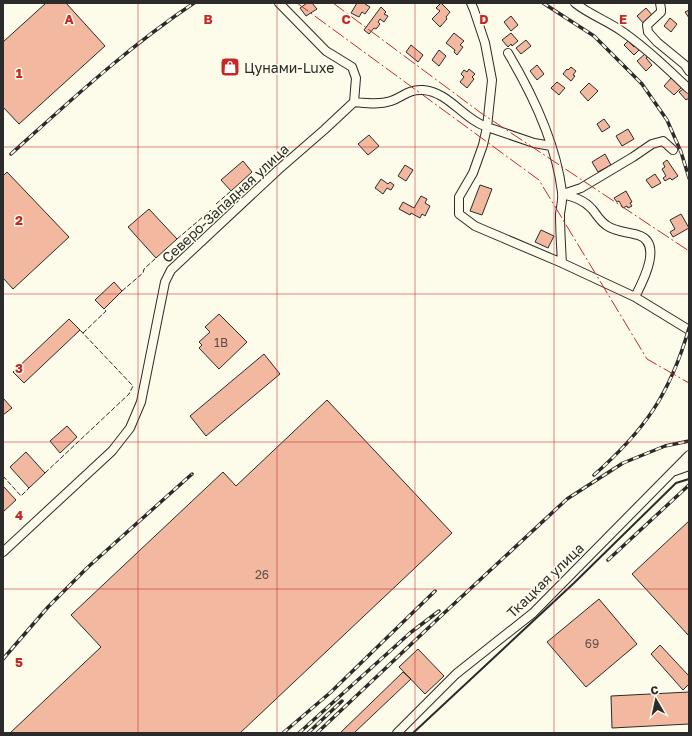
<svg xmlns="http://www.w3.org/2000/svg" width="692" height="736" font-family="'Golos Text',sans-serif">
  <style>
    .building { fill: #f2b8a0; stroke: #2b2b2b }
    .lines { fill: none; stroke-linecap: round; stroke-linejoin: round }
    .minor-casing { stroke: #2b2b2b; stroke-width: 10 }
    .minor { stroke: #fdfbea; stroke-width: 8 }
    .rail-casing { stroke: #2b2b2b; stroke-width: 3.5 }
    .rail { stroke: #fdfbea; stroke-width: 2; stroke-dasharray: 6; stroke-linecap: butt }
    .fence { stroke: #2b2b2b; stroke-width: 1; stroke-dasharray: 5 2; stroke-linecap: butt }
    .wall { stroke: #2b2b2b; stroke-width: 2 }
    .power { stroke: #c62828; stroke-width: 1; stroke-dasharray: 14 3 2 3; stroke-linecap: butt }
    .grid { fill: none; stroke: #c62828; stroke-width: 1; stroke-opacity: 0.55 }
    .labels { text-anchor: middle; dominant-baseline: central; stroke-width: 3; stroke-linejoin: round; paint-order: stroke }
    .number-label { font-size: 12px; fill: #5d4e48 }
    .poi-label { font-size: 14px; fill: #2b2b2b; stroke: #fdfbea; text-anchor: start }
    .street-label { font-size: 14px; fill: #2b2b2b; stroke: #fdfbea }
    .grid-label { font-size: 13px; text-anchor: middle; font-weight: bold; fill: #c62828; stroke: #fdfbea; stroke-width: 3; stroke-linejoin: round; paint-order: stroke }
  </style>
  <rect width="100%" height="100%" fill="#fdfbea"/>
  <path class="building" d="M46,3H66L105,46L19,124L3,107V42Z
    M307,3H312L317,9L306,16L300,8Z
    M357,3H366L365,4L370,7L365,14L362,12L359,17L351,13Z
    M441,3L450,12L446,17L447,19L440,27L432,19L440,11L436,8Z
    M381,7L386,12L384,14L388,16L384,22L380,19L378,22L380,24L376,29L374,28L369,34L364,30Z
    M646,8L653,16L644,24L637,16Z
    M689,10V18L685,12Z
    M511,16L518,25L511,31L504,22Z
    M670,18L677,24L671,32L664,26Z
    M454,33L464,41L460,45L463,47L457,55L454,52L455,50L446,43Z
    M511,33L518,41L512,46L511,44L508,47L502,40Z
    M526,40L531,46L521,54L516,48Z
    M628,41L634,47L636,45L640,49L634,55L624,45Z
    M411,45L423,55L418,62L406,52Z
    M439,50L446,56L439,66L432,60Z
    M646,53L649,56L646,58L652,65L646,71L637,61Z
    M537,65L544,74L537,80L530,71Z
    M571,67L576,71L573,75L575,76L571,81L563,74L567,69L568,70Z
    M469,69L475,74L472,77L474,79L467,88L460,82L464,77L461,74L464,70L467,72Z
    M672,77L682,87L674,95L664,86Z
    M557,82L565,88L559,95L551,88Z
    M589,83L598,91L588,101L580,92Z
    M686,87L689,90V98L686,100L679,92Z
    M604,119L610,127L602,132L597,124Z
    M628,129L634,139L622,146L616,136Z
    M369,135L379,146L368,155L358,144Z
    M605,154L611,165L598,172L592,162Z
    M667,160L678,176L672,180L670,178L665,181L663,178L666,176L662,169L665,167L663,163Z
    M243,161L252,172L231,191L221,180Z
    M405,165L413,170L406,181L398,176Z
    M7,172L69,237L13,289L3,278V176Z
    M655,174L661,183L652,188L646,180Z
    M381,179L388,184L390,182L394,185L391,190L387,188L383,194L375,188Z
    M480,185L492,189L482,215L470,211Z
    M626,191L632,202L630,203L632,206L628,208L627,206L623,208L619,201L617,202L614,198Z
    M421,196L427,199L425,203L430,206L425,216L422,214L420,218L411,213L410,215L399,209L403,202L414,208Z
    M149,209L177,239L156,258L128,227Z
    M681,214L689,228L673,237L670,232L675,229L670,220Z
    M541,230L554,236L548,248L535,242Z
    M114,282L122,291L104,309L95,300Z
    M219,314L247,342L219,369L199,348L202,345L199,342L210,332L205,327Z
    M69,319L80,330L24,383L13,372Z
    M264,354L280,374L206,436L190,416Z
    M3,398L12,408L3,415Z
    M327,400L452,533L240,733H10L101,647L71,615L223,472L236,486Z
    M67,426L77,437L60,453L50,441Z
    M26,452L45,473L29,488L10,467Z
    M3,486L16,500L3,512Z
    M689,521V636L632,574Z
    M599,599L637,644L586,687L547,642Z
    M660,645L689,676V684L683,690L651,654Z
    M418,649L444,676L425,694L399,667Z
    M403,672L411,679L354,733H340Z
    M689,692V724L612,728L611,696Z"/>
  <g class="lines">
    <g class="minor-casing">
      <path id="minor" d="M279,3L326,51L352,67L356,78L354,102
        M471,3L474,10L485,43L492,80L487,127L534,143L551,146
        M575,3C590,15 608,21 623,32C647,49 668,69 689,89
        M660,3L661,9V12L647,25L648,32L657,42L685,65L689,71
        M508,53C533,95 556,143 562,192C563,199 561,207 560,214C560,230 561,246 562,263
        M562,194C574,197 584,200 592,209C597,215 600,221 606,225C615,232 628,232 638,235C664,243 642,283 635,297
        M563,194L581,188L633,157L652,144L663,141L673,150
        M675,471L689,466
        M3,552L112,451L130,428L141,402L165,282L171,270L278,170L324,130L354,102C366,103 379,105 391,101C403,97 408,89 423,90C449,92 463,119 487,127L483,145L473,173L459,197V214L475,226L562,263L635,297L689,330
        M397,733L456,674L533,613L689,455"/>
    </g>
    <use href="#minor" class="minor"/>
    <g class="rail-casing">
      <path id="rail" d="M543,3L594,36L642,84L667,120L681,152L689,178
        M11,154C70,101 128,47 194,3
        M594,475C645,430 670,394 689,328
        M608,560L689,485
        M3,659L48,607L88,567L192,474
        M283,733L331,692L435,591
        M299,733L410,633L439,611
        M308,733L342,701
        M317,733L442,615L567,499L623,463L665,446L689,441"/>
    </g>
    <use href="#rail" class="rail"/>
    <path class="fence" d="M216,204L231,191
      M177,239L211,210
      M122,291L143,273L144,269L156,258
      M83,333L106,311L104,309
      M45,473L129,394L133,386L80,330
      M3,476L21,496L29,488"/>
    <path class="wall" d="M413,733L574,583L676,483L689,479"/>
    <path class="power" d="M297,3L539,180L647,359L689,383
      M333,3L481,113L689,251"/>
  </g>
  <path class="grid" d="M138,3V733M277,3V733M415,3V733M554,3V733M3,147H689M3,294H689M3,442H689M3,589H689"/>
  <defs>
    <g id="shop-square" transform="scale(1)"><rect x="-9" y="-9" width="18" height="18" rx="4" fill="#c62828" stroke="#fdfbea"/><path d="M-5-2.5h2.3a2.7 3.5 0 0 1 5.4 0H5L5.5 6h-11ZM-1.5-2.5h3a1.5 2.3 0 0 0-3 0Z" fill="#fff"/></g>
  </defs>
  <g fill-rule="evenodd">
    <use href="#shop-square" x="230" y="67"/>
  </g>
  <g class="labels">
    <g class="number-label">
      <text x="221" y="342">1В</text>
      <text x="262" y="574">26</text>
      <text x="592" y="643">69</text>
    </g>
    <g class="poi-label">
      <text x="244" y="67">Цунами-Luxe</text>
    </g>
    <g class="street-label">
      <text transform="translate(225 203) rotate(-43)">Северо-Западная улица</text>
      <text transform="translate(545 580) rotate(-44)">Ткацкая улица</text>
    </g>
  </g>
  <g class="grid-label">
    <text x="69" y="24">A</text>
    <text x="208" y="24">B</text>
    <text x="346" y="24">C</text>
    <text x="484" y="24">D</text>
    <text x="623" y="24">E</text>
    <text x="19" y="78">1</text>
    <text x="19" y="225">2</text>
    <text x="19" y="373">3</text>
    <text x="19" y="520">4</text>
    <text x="19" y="667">5</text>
  </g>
  <rect width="692" height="736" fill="none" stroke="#2b2b2b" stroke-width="8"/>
  <g transform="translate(656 700) rotate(351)" stroke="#fdfbea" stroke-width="3" paint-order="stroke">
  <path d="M0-3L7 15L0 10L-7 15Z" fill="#2b2b2b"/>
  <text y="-6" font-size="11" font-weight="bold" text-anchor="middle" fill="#2b2b2b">С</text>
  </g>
</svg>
